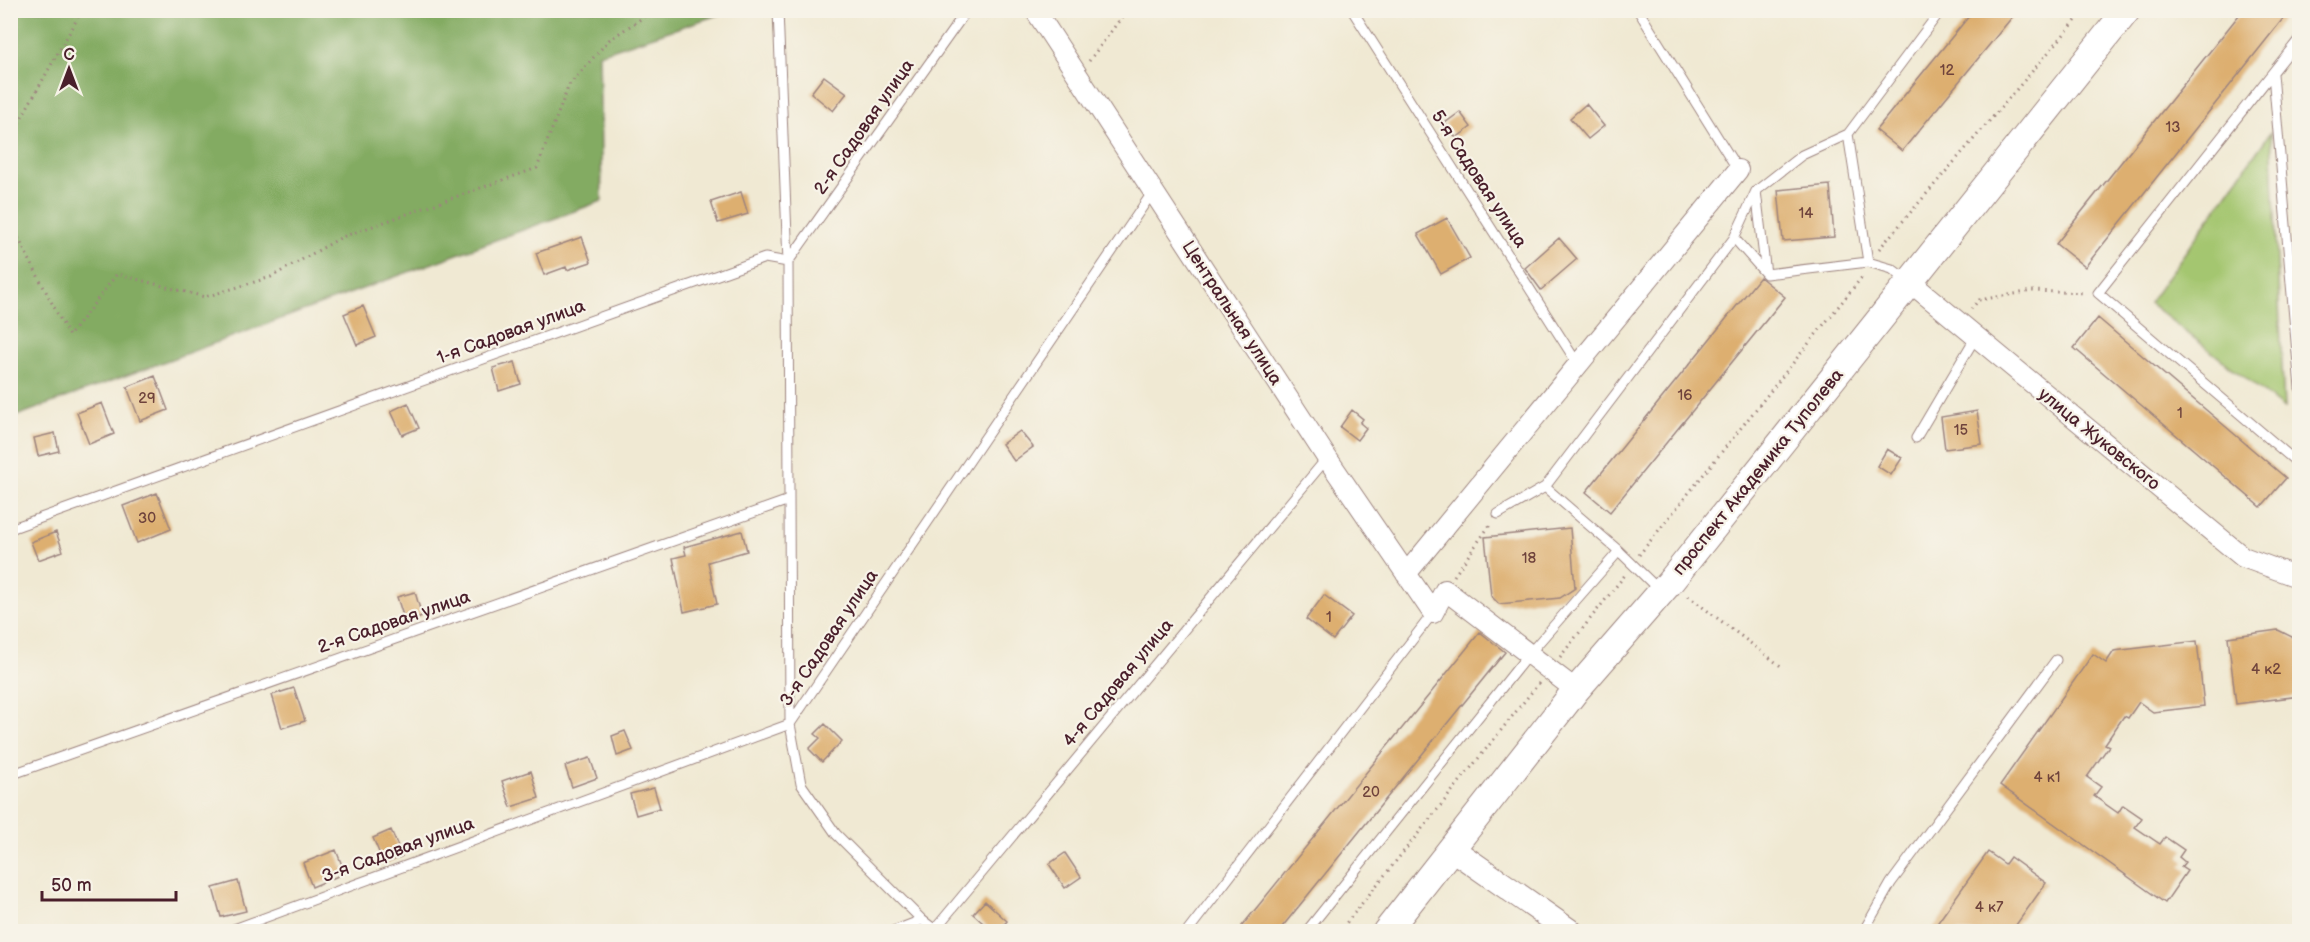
<svg xmlns="http://www.w3.org/2000/svg" width="2310" height="942" font-family="'Balsamiq Sans',sans-serif">
  <style>
    .green { fill: #a4c670; stroke: #77724e; stroke-width: 1.5 }
    .forest { fill: #83ab62; stroke: #666546; stroke-width: 1.5 }
    .building { fill: #ddaf70 }
    .lines { fill: none; stroke-linecap: round; stroke-linejoin: round }
    .service-casing { stroke: #9d847f; stroke-width: 11 }
    .minor-casing { stroke: #9d847f; stroke-width: 22 }
    .tertiary-casing { stroke: #9d847f; stroke-width: 26 }
    .secondary-casing { stroke: #9d847f; stroke-width: 29 }
    .path { stroke: #9d847f; stroke-width: 3; stroke-dasharray: 1.5 4.5; stroke-linecap: butt }
    .service { stroke: #fff; stroke-width: 9 }
    .minor { stroke: #fff; stroke-width: 20 }
    .tertiary { stroke: #fff; stroke-width: 24 }
    .secondary { stroke: #fff; stroke-width: 27 }
    .labels { text-anchor: middle; dominant-baseline: central; stroke-width: 4.5; stroke-linejoin: round; paint-order: stroke }
    .number-label { font-size: 15px; fill: #6f433c }
    .street-label { font-size: 18px; fill: #4a1f2b; stroke: #f7f3e8 }
  </style>
  <rect width="100%" height="100%" fill="#f7f3e8"/>
  <filter id="ink" filterUnits="userSpaceOnUse"><feTurbulence type="fractalNoise" baseFrequency=".0167" numOctaves="2"/><feDisplacementMap in="SourceGraphic" scale="12" xChannelSelector="R" yChannelSelector="G"/><feConvolveMatrix kernelMatrix="1 2 1 2 8 2 1 2 1" color-interpolation-filters="sRGB"/></filter>
  <filter id="wash" filterUnits="userSpaceOnUse"><feTurbulence type="fractalNoise" baseFrequency=".008" numOctaves="4" result="noise"/><feDisplacementMap in="SourceGraphic" scale="24" xChannelSelector="R" yChannelSelector="G"/><feGaussianBlur stdDeviation="1.35" result="paint"/><feColorMatrix in="noise" values="0 0 0 0 0 0 0 0 0 0 0 0 0 0 0 0 0 1.4 0 .05"/><feComposite in="paint" operator="in"/></filter>
  <g filter="url(#wash)">
    <rect width="100%" height="100%" fill="#f0e9d3"/>
    <path class="green" d="M2271,132L2284,408L2149,303Z"/>
    <path class="forest" d="M11,10H730V11L599,54L602,201L11,418Z"/>
    <g id="blocks">
      <path class="building" d="M1974,10H2018L1902,151L1876,130Z
        M2243,10H2290L2085,267L2056,244Z
        M824,76L847,93L833,111L811,93Z
        M1586,104L1604,126L1588,139L1570,118Z
        M1460,112L1471,127L1456,138L1445,123Z
        M1830,185L1834,237L1783,241L1778,190Z
        M741,192L748,214L718,223L711,202Z
        M1447,218L1470,258L1441,274L1418,234Z
        M582,237L591,262L567,270L566,267L544,275L536,253Z
        M1559,238L1577,259L1541,290L1525,268Z
        M1760,277L1785,297L1610,512L1586,492Z
        M363,306L376,337L357,345L344,314Z
        M2098,318L2286,478L2261,507L2074,348Z
        M515,362L521,384L499,391L493,368Z
        M155,376L168,410L140,421L127,387Z
        M102,403L114,434L89,444L77,413Z
        M408,403L419,428L402,435L391,411Z
        M1352,410L1363,419L1360,423L1366,428L1357,440L1340,427Z
        M1977,411L1982,444L1945,449L1941,417Z
        M1020,431L1033,447L1014,461L1002,444Z
        M55,433L59,451L38,456L34,438Z
        M1887,449L1902,458L1891,475L1877,466Z
        M157,493L171,529L137,543L123,506Z
        M1570,528L1575,588L1560,598L1499,604L1491,596L1485,537Z
        M742,531L747,551L708,562L717,604L684,612L673,558L686,555L684,547Z
        M56,532L63,551L38,560L31,542Z
        M415,592L422,616L405,622L397,597Z
        M1324,595L1352,616L1333,640L1306,619Z
        M2278,630L2300,641V696L2236,704L2228,637Z
        M1480,632L1505,652L1278,932H1237Z
        M2197,641L2204,706L2153,712L2139,702L2128,718L2124,716L2105,744L2109,746L2087,777L2101,787L2094,796L2118,813L2123,805L2142,818L2135,827L2160,844L2165,837L2184,850L2179,857L2185,862L2181,867L2187,871L2165,903L2000,785L2093,654L2106,663L2114,651Z
        M294,688L305,721L282,728L272,695Z
        M825,724L842,741L822,762L809,749L820,738L815,734Z
        M625,731L633,750L617,756L612,736Z
        M590,758L597,778L572,787L565,766Z
        M531,771L539,798L511,807L502,781Z
        M654,788L660,808L636,815L630,794Z
        M391,830L402,856L384,864L373,838Z
        M336,850L345,873L312,887L303,863Z
        M1988,852L2005,864L2010,857L2046,883L2011,932H1931Z
        M1065,853L1081,877L1065,888L1049,864Z
        M238,881L246,911L221,917L213,888Z
        M985,901L1007,921L998,932H993L973,914Z"/>
    </g>
  </g>
  <g filter="url(#ink)">
    <use href="#blocks" fill-opacity="0" stroke="#9d847f" stroke-width="1.5"/>
    <g class="lines">
      <g class="service-casing">
        <path id="service" d="M778,10L788,262L790,724L801,784L836,834L922,920L938,932
          M1352,10L1579,366
          M1638,10L1738,170
          M2300,38L2098,293L2300,465
          M2273,74L2300,388
          M1756,191L1766,274
          M1734,238L1756,191L1802,155L1848,134
          M788,262L967,10
          M1907,280L1892,269L1868,262L1848,134L1941,10
          M1916,438L1975,338
          M1498,514L1545,487
          M10,529L765,258L788,262
          M1619,551L1545,487L1734,238L1766,274L1868,262
          M10,775L789,500
          M935,929L1327,458
          M226,932L790,724L1152,193
          M891,932L922,920
          M1187,932L1433,613
          M1306,932L1528,655L1619,551L1660,591
          M1863,932L1891,883L2056,660"/>
      </g>
      <g class="minor-casing">
        <path id="minor" d="M1035,10L1327,458L1433,613L1445,590L1576,690
          M1910,282L2243,557L2292,575H2300
          M1406,574L1738,170"/>
      </g>
      <g class="tertiary-casing">
        <path id="tertiary" d="M1452,849L1571,932"/>
      </g>
      <g class="secondary-casing">
        <path id="secondary" d="M1386,932L1576,690L1670,582L2127,10"/>
      </g>
      <path class="path" d="M1089,61L1127,10
        M10,138L81,12
        M2292,162L2300,161
        M10,222L69,336L117,274L205,297L271,277L342,237L537,168L569,85L609,40L654,10
        M1879,249L2085,10
        M1971,309L1979,300L2032,291L2086,293
        M1639,555L1862,277
        M1454,576L1490,525
        M1688,596L1782,667
        M1560,657L1625,575
        M1339,932L1539,683"/>
      <use href="#service" class="service"/>
      <use href="#minor" class="minor"/>
      <use href="#tertiary" class="tertiary"/>
      <use href="#secondary" class="secondary"/>
    </g>
  </g>
  <g class="labels">
    <g class="number-label">
      <text x="1947" y="70">12</text>
      <text x="2173" y="127">13</text>
      <text x="1806" y="213">14</text>
      <text x="1685" y="395">16</text>
      <text x="147" y="398">29</text>
      <text x="2180" y="413">1</text>
      <text x="1961" y="430">15</text>
      <text x="147" y="518">30</text>
      <text x="1529" y="558">18</text>
      <text x="1329" y="617">1</text>
      <text x="2266" y="669">4 к2</text>
      <text x="2047" y="777">4 к1</text>
      <text x="1371" y="792">20</text>
      <text x="1989" y="907">4 к7</text>
    </g>
    <g class="street-label">
      <text transform="translate(864 127) rotate(-55)">2-я Садовая улица</text>
      <text transform="translate(1479 179) rotate(57)">5-я Садовая улица</text>
      <text transform="translate(1232 313) rotate(57)">Центральная улица</text>
      <text transform="translate(511 332) rotate(-20)">1-я Садовая улица</text>
      <text transform="translate(2099 439) rotate(39)">улица Жуковского</text>
      <text transform="translate(1758 472) rotate(-51)">проспект Академика Туполева</text>
      <text transform="translate(394 622) rotate(-19)">2-я Садовая улица</text>
      <text transform="translate(829 638) rotate(-56)">3-я Садовая улица</text>
      <text transform="translate(1118 683) rotate(-50)">4-я Садовая улица</text>
      <text transform="translate(398 850) rotate(-20)">3-я Садовая улица</text>
    </g>
  </g>
  <rect width="2310" height="942" fill="none" stroke="#f7f3e8" stroke-width="36"/>
  <g transform="translate(69 69)" stroke="#f7f3e8" stroke-width="4.5" paint-order="stroke">
  <path d="M0-4.5L10 22L0 15L-10 22Z" fill="#4a1f2b"/>
  <text y="-9" font-size="16" font-weight="bold" text-anchor="middle" fill="#4a1f2b">С</text>
  </g>
  <path d="M42 891v9h134v-9" fill="none" stroke="#4a1f2b" stroke-width="3"/>
  <text x="51" y="891" font-size="18" fill="#4a1f2b" stroke="#f7f3e8" stroke-width="4.5" paint-order="stroke">50 m</text>
</svg>
